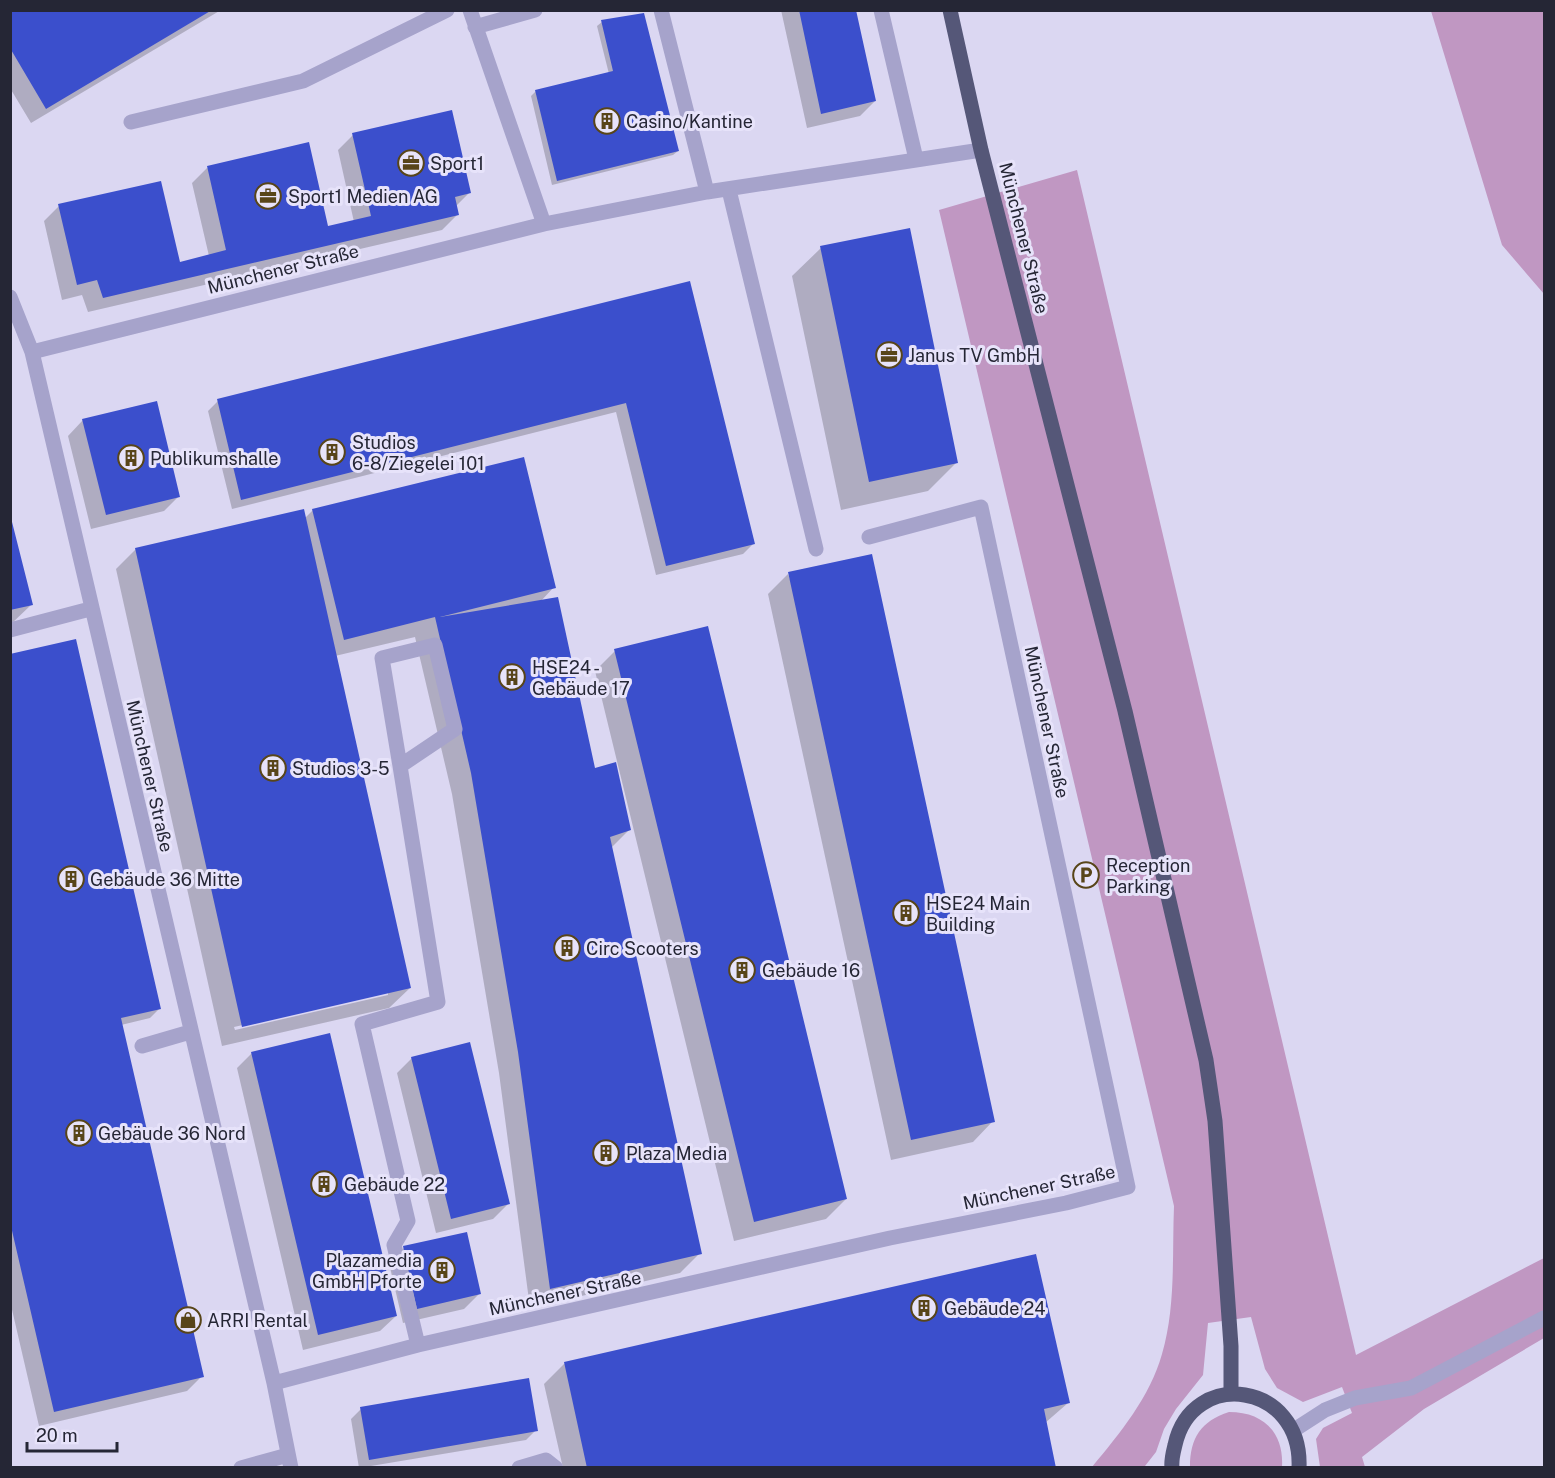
<svg xmlns="http://www.w3.org/2000/svg" width="1555" height="1478" font-family="'Public Sans',sans-serif">
  <style>
    .green { fill: #c097c2 }
    .shadow { fill: #0003; fill-rule: evenodd }
    .building { fill: #3b4fcc }
    .lines { fill: none; stroke-linecap: round; stroke-linejoin: round }
    .minor { stroke: #a6a3cb; stroke-width: 15 }
    .major { stroke: #555778; stroke-width: 15 }
    .labels { text-anchor: middle; dominant-baseline: central; stroke-width: 6; stroke-linejoin: round; paint-order: stroke }
    .poi-label { font-size: 18px; fill: #252635; stroke: #e7e3fa; text-anchor: start }
    .street-label { font-size: 18px; fill: #252635; stroke: #e7e3fa }
  </style>
  <rect width="100%" height="100%" fill="#dbd7f2"/>
  <path class="green" d="M1431,11H1544V294L1502,245Z
    M1077,170L1356,1355L1544,1258V1338L1424,1409L1362,1457L1365,1467H1320L1316,1439L1323,1428L1352,1413L1342,1387L1303,1402L1277,1388L1265,1369L1251,1317L1208,1323L1203,1375L1176,1409L1164,1429L1156,1452L1145,1466L1092,1467C1120,1433 1150,1397 1162,1354C1176,1307 1172,1254 1174,1206L939,210Z
    M1229,1412C1264,1412 1284,1433 1282,1467H1190C1190,1438 1201,1421 1229,1412Z"/>
  <path class="shadow" d="M10,10H85L86,13L90,10H221L31,123L10,88Z
    M781,10H855L875,101L860,116L807,128Z
    M602,22L678,151L673,155L552,185L531,96L536,91L609,74L597,26Z
    M353,135L469,193L456,206L457,215L442,230L88,312L82,295L62,300L44,221L59,206L179,263L209,256L192,183L207,168L327,228L354,222L338,150Z
    M821,248L957,462L928,491L841,510L792,276Z
    M689,283L753,544L743,554L656,575L616,412L232,509L208,411L218,401Z
    M83,420L179,496L164,511L91,529L68,436Z
    M313,510L554,587L540,602L594,770L629,830L611,848L700,1253L680,1273L530,1308L499,1073L452,794L415,637L335,656L410,988L389,1008L222,1046L116,569L136,549L304,519ZM388,992V995L235,1030L234,1027Z
    M10,516L31,605L10,625Z
    M788,574L993,1121L973,1142L891,1160L768,594Z
    M615,651L846,1199L826,1219L734,1241L595,671Z
    M10,655L160,1008L150,1018L121,1025L202,1376L187,1391L39,1426L10,1301Z
    M252,1053L396,1316L380,1331L303,1350L237,1068Z
    M412,1058L508,1204L493,1219L436,1233L397,1073Z
    M404,1248L479,1294L464,1309L403,1323L389,1263Z
    M1035,1256L1068,1403L1045,1423L1055,1468H563L544,1384L564,1364Z
    M361,1409L536,1430L526,1440L359,1468L351,1419Z"/>
  <path class="building" d="M10,10L87,11L212,10L46,109L10,48Z
    M799,10H856L876,101L821,114Z
    M644,13L679,151L557,181L535,90L613,71L601,20Z
    M452,110L471,193L455,197L459,215L103,298L97,280L77,285L58,204L161,181L180,262L226,250L207,166L309,142L328,226L371,216L352,133Z
    M910,228L958,463L869,482L820,246Z
    M690,281L755,544L666,566L626,403L241,500L217,399Z
    M157,401L180,497L106,515L82,419Z
    M524,457L556,588L440,617L558,597L595,768L616,762L631,830L610,837L702,1254L550,1289L518,1052L471,773L435,617L344,640L312,509Z
    M304,509L411,988L242,1027L135,548Z
    M10,514L33,605L10,610Z
    M872,554L995,1122L911,1140L788,572Z
    M708,626L847,1199L754,1222L614,649Z
    M76,639L161,1009L121,1018L204,1377L54,1412L10,1222V654Z
    M330,1033L397,1316L318,1335L251,1052Z
    M470,1042L510,1204L451,1219L411,1057Z
    M467,1232L481,1294L417,1309L403,1246Z
    M1036,1254L1070,1403L1044,1409L1056,1468H587L564,1362Z
    M529,1378L538,1431L369,1460L360,1407Z"/>
  <g class="lines">
    <path class="minor" d="M470,10L544,224
      M661,10L707,192
      M881,10L916,159
      M475,27L535,10
      M131,122L303,81L447,10
      M729,190L816,549
      M10,297L32,352L274,1383L291,1468
      M32,352L544,224L707,192L981,150
      M10,630L90,609
      M400,766L382,658L435,645L455,729L400,766L438,1002L362,1024L408,1221L394,1245L418,1345
      M142,1046L190,1032
      M274,1383L418,1345L890,1238L1066,1203L1128,1187L981,507L869,537
      M1294,1430L1325,1410L1355,1398L1411,1388L1544,1318
      M241,1468L288,1455
      M519,1468L546,1460L556,1468"/>
    <path class="major" d="M950,10L981,150L1125,711L1206,1060L1215,1121L1231,1346V1394
      M1172,1468C1171,1460 1173,1453 1175,1445C1192,1367 1303,1382 1299,1468"/>
  </g>
  <defs>
    <g id="building-ring" transform="scale(1.35)"><circle r="9.5" fill="#e7e3fa" stroke="#584519" stroke-width="1.5"/><path d="M-4-6H4V6H1V3H-1V6H-4ZM-2.5-4.3h1.7v1.8h-1.7ZM.8-4.3h1.7v1.8H.8ZM-2.5-1h1.7V.8h-1.7ZM.8-1h1.7V.8H.8Z" fill="#584519"/></g>
    <g id="office-ring" transform="scale(1.35)"><circle r="9.5" fill="#e7e3fa" stroke="#584519" stroke-width="1.5"/><path d="M-6-3h4V-5.5h4V-3h4V5H-6ZM-1-4.5V-3h2v-1.5ZM-6 0V1H6V0Z" fill="#584519"/></g>
    <g id="parking-ring" transform="scale(1.35)"><circle r="9.5" fill="#e7e3fa" stroke="#584519" stroke-width="1.5"/><path d="M-3.5-5.5H1a3.5 3.5 0 0 1 0 7H-1V5.5H-3.5ZM-1-3.4V-.6H.8a1.4 1.4 0 0 0 0-2.8Z" fill="#584519"/></g>
    <g id="shop-ring" transform="scale(1.35)"><circle r="9.5" fill="#e7e3fa" stroke="#584519" stroke-width="1.5"/><path d="M-5-2.5h2.3a2.7 3.5 0 0 1 5.4 0H5L5.5 6h-11ZM-1.5-2.5h3a1.5 2.3 0 0 0-3 0Z" fill="#584519"/></g>
  </defs>
  <g fill-rule="evenodd">
    <use href="#building-ring" x="607" y="121"/>
    <use href="#office-ring" x="411" y="163"/>
    <use href="#office-ring" x="268" y="196"/>
    <use href="#office-ring" x="889" y="355"/>
    <use href="#building-ring" x="332" y="452"/>
    <use href="#building-ring" x="131" y="458"/>
    <use href="#building-ring" x="512" y="677"/>
    <use href="#building-ring" x="273" y="768"/>
    <use href="#parking-ring" x="1086" y="875"/>
    <use href="#building-ring" x="71" y="879"/>
    <use href="#building-ring" x="906" y="913"/>
    <use href="#building-ring" x="567" y="948"/>
    <use href="#building-ring" x="742" y="970"/>
    <use href="#building-ring" x="79" y="1133"/>
    <use href="#building-ring" x="606" y="1153"/>
    <use href="#building-ring" x="324" y="1184"/>
    <use href="#building-ring" x="442" y="1270"/>
    <use href="#building-ring" x="924" y="1308"/>
    <use href="#shop-ring" x="188" y="1320"/>
  </g>
  <g class="labels">
    <g class="poi-label">
      <text x="626" y="121">Casino/Kantine</text>
      <text x="430" y="163">Sport1</text>
      <text x="288" y="196">Sport1 Medien AG</text>
      <text x="908" y="355">Janus TV GmbH</text>
      <text x="352" y="442">Studios<tspan x="352" dy="21">6-8/Ziegelei 101</tspan></text>
      <text x="150" y="458">Publikumshalle</text>
      <text x="532" y="667">HSE24 -<tspan x="532" dy="21">Gebäude 17</tspan></text>
      <text x="292" y="768">Studios 3-5</text>
      <text x="1106" y="865">Reception<tspan x="1106" dy="21">Parking</tspan></text>
      <text x="90" y="879">Gebäude 36 Mitte</text>
      <text x="926" y="903">HSE24 Main<tspan x="926" dy="21">Building</tspan></text>
      <text x="586" y="948">Circ Scooters</text>
      <text x="762" y="970">Gebäude 16</text>
      <text x="98" y="1133">Gebäude 36 Nord</text>
      <text x="626" y="1153">Plaza Media</text>
      <text x="344" y="1184">Gebäude 22</text>
      <text x="422" y="1260" text-anchor="end">Plazamedia<tspan x="422" dy="21">GmbH Pforte</tspan></text>
      <text x="944" y="1308">Gebäude 24</text>
      <text x="207" y="1320">ARRI Rental</text>
    </g>
    <g class="street-label">
      <text transform="translate(1024 238) rotate(76)">Münchener Straße</text>
      <text transform="translate(283 269) rotate(-14)">Münchener Straße</text>
      <text transform="translate(1047 722) rotate(78)">Münchener Straße</text>
      <text transform="translate(150 776) rotate(77)">Münchener Straße</text>
      <text transform="translate(1039 1187) rotate(-12)">Münchener Straße</text>
      <text transform="translate(565 1293) rotate(-12)">Münchener Straße</text>
    </g>
  </g>
  <rect width="1555" height="1478" fill="none" stroke="#252635" stroke-width="24"/>
  <path d="M27 1442v9h90v-9" fill="none" stroke="#252635" stroke-width="3"/>
  <text x="36" y="1442" font-size="18" fill="#252635" stroke="#e7e3fa" stroke-width="4.5" paint-order="stroke">20 m</text>
</svg>
